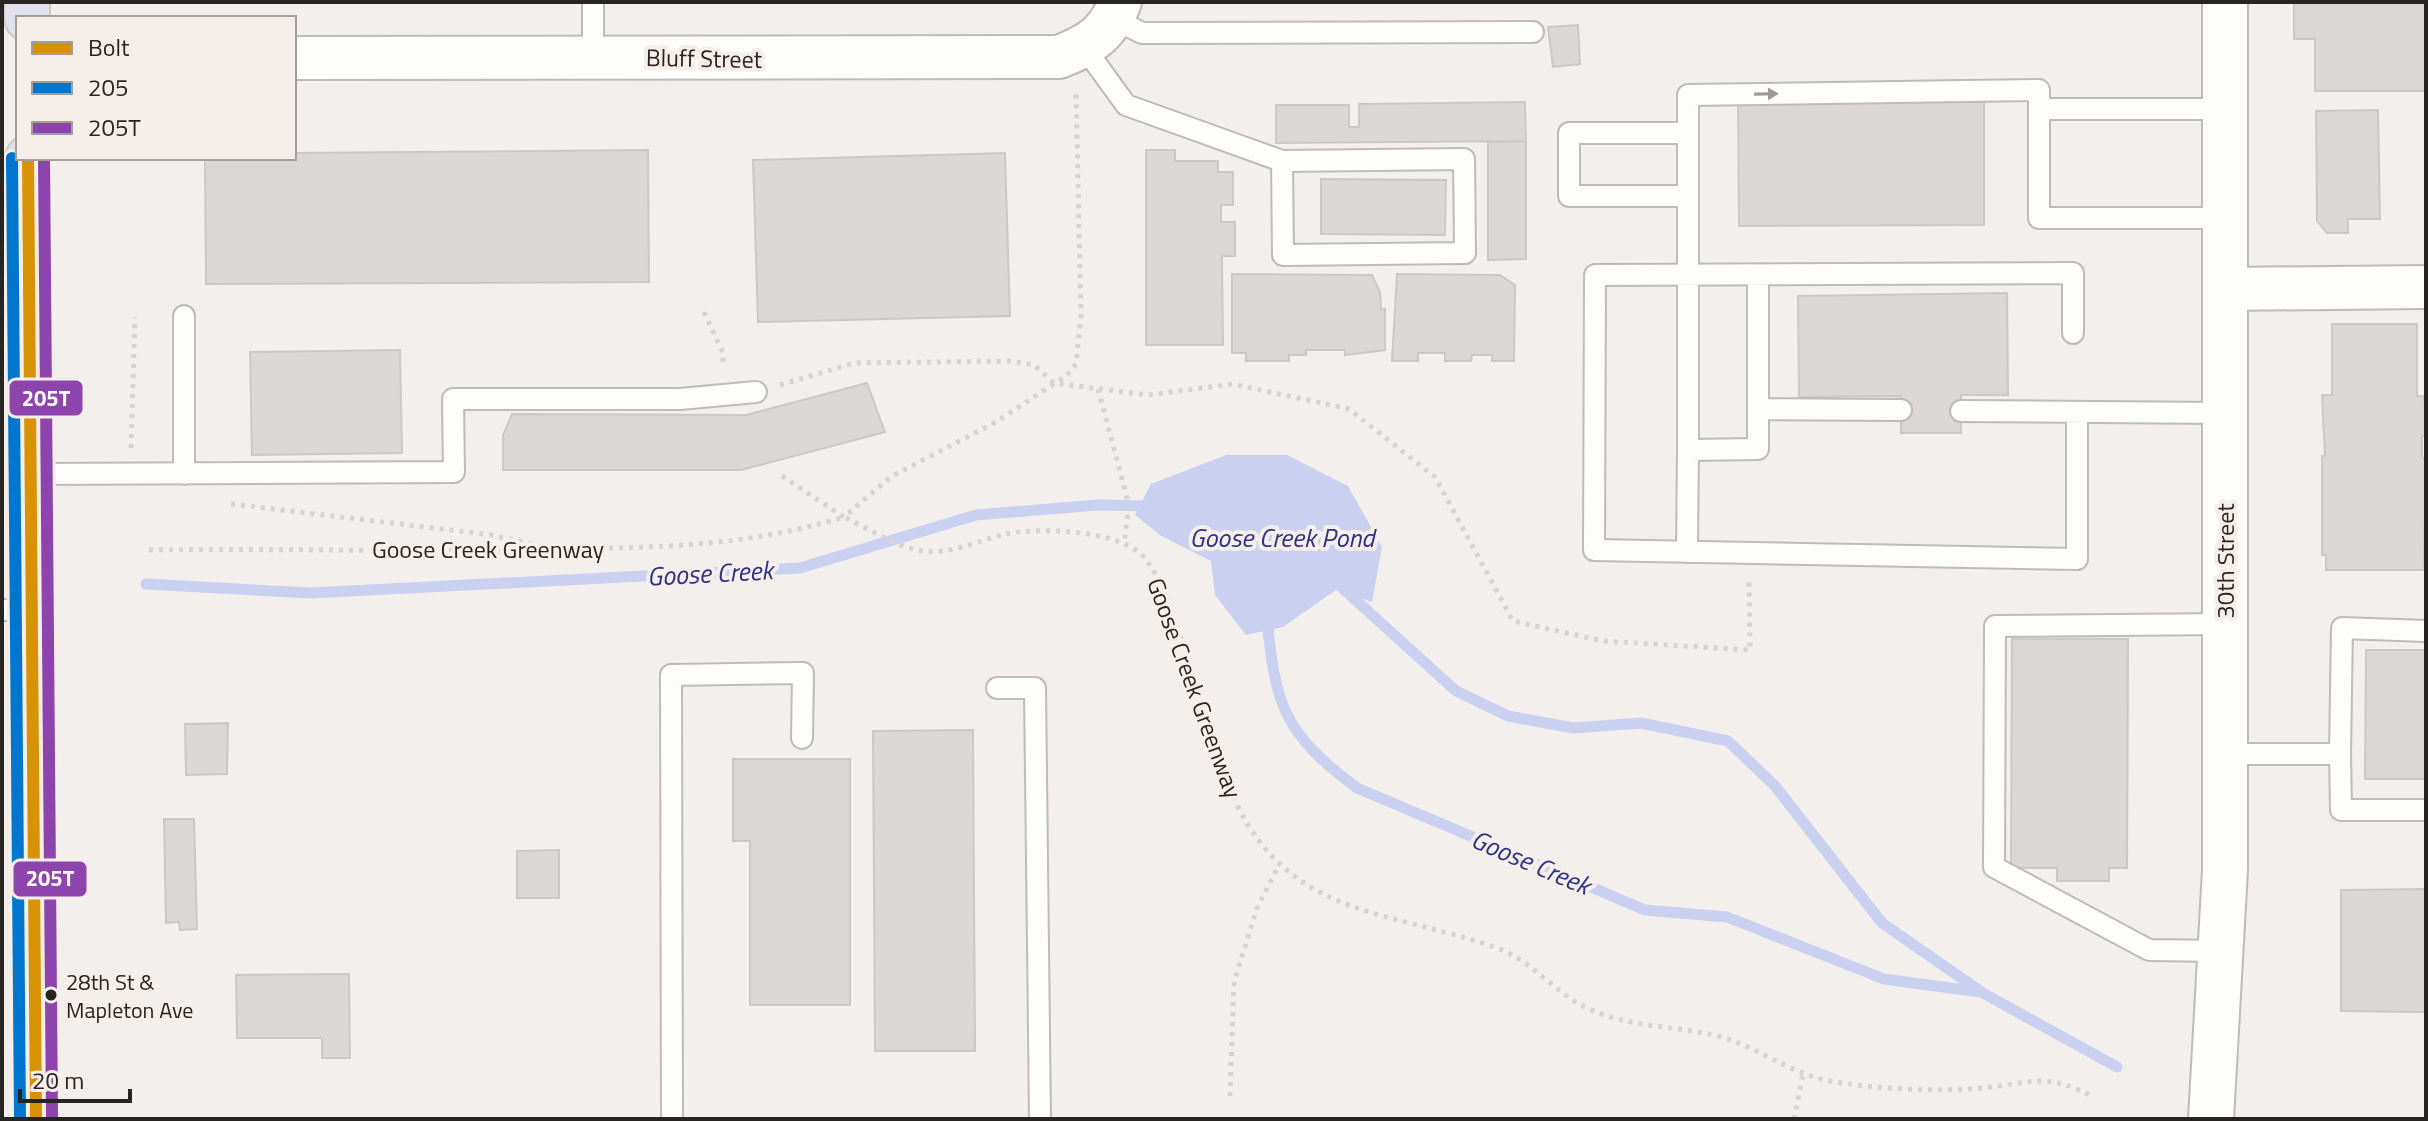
<svg xmlns="http://www.w3.org/2000/svg" width="2428" height="1121" font-family="'Titillium Web',sans-serif">
  <style>
    .water { fill: #cad0f0 }
    .lines { fill: none; stroke-linecap: round; stroke-linejoin: round }
    .stream { stroke: #cad0f0; stroke-width: 11 }
    .building { fill: #dad7d5; stroke: #cbc8c6; stroke-width: 2 }
    .lane-casing { stroke: #bebbb8; stroke-width: 24 }
    .street-casing { stroke: #bebbb8; stroke-width: 46 }
    .secondary-casing { stroke: #bebbb8; stroke-width: 48 }
    .highway-casing { stroke: #ccc9c7; stroke-width: 48 }
    .path { stroke: #d6d5d4; stroke-width: 5; stroke-dasharray: 4 6; stroke-linecap: butt }
    .lane { stroke: #fdfdfc; stroke-width: 20 }
    .street { stroke: #fdfdfc; stroke-width: 42 }
    .secondary { stroke: #fdfdfc; stroke-width: 44 }
    .highway { stroke: #e0e1ea; stroke-width: 44 }
    .bus-1-casing { stroke: #f6efe9; stroke-width: 18 }
    .bus-2-casing { stroke: #f6efe9; stroke-width: 18 }
    .bus-3-casing { stroke: #f6efe9; stroke-width: 18 }
    .bus-1 { stroke: #d89205; stroke-width: 12 }
    .bus-2 { stroke: #0076ce; stroke-width: 12 }
    .bus-3 { stroke: #8e44ad; stroke-width: 12 }
    .oneway { fill: #9d9b9a }
    .bus-dot { fill: #272422; stroke: #f6efe9; stroke-width: 3 }
    .labels { text-anchor: middle; dominant-baseline: central; stroke-width: 8; stroke-linejoin: round; paint-order: stroke }
    .bus-label { font-size: 22px; fill: #272422; stroke: #f6efe9; text-anchor: start }
    .street-label { font-size: 24px; fill: #272422; stroke: #f6efe9 }
    .water-label { font-size: 26px; font-style: italic; fill: #2e3087; stroke: #f6efe9 }
    .line-badge { stroke: #f6efe9; stroke-width: 3 }
    .badge-label { font-size: 22px; text-anchor: middle; font-weight: bold; fill: #fff }
  </style>
  <rect width="100%" height="100%" fill="#f3efec"/>
  <path class="water" d="M1226,455H1287L1348,486L1382,547L1372,602L1336,590L1283,627L1246,635L1215,595L1211,561L1160,535L1135,515L1151,484Z"/>
  <g class="lines">
    <path class="stream" d="M146,584L310,593L800,568L976,515L1097,505L1152,506
      M1338,584L1456,691L1508,716L1573,728L1641,723L1728,741L1775,786L1882,923L1983,993L2117,1067
      M1267,618C1275,707 1285,734 1357,788L1645,910L1727,917L1884,979L1980,992"/>
  </g>
  <path class="building" d="M2294,2H2426V91H2315V39H2294Z
    M1578,25L1580,64L1553,67L1548,27Z
    M1525,102L1526,141L1276,143V105H1349V127H1359V104Z
    M1738,102H1984V225L1739,226Z
    M2378,110L2380,219H2348V233H2327L2317,221L2316,111Z
    M1526,141V259L1488,260V142Z
    M648,150L649,282L206,284L205,158H294V153Z
    M1146,150H1175V161H1218V172H1233V205H1221V222H1235V256H1222L1223,345H1146Z
    M1005,153L1010,316L758,322L753,160Z
    M1321,179L1446,180L1445,235L1321,234Z
    M1232,274L1372,275L1380,292L1381,309H1385V350L1345,355V350H1306V355H1289V361H1246V353H1232Z
    M1397,274L1500,275L1515,285L1514,361H1492V355H1472L1471,361H1445V353H1418V361H1392Z
    M2007,293L2008,395H1961V433H1901V396L1799,397L1798,296Z
    M2332,324H2417V396H2424L2426,412V436H2422V458H2426L2424,570H2326V555H2322V456H2325L2322,395H2332Z
    M400,350L402,453L252,455L250,352Z
    M867,383L885,432L741,470H503V435L512,414L746,415Z
    M2012,639H2128L2127,868H2109V881H2057V868H2011Z
    M2366,650H2426V779H2365Z
    M228,723L227,774L186,775L185,724Z
    M973,730L975,1051H875L873,731Z
    M733,759H850V1005H750V841H733Z
    M164,819H194L197,929L180,930L179,922L166,923Z
    M559,850V898H517V851Z
    M2426,889V1012L2341,1011V890Z
    M349,974L350,1058H322V1038H237L236,975Z"/>
  <g class="lines">
    <g class="lane-casing">
      <path id="lane" d="M593,2V56
        M1114,19L1142,33L1533,32
        M1084,47L1126,105L1282,161L1464,159L1465,253L1283,255L1282,161
        M2039,109H2225
        M1688,133H1569V196H1688
        M184,316V474
        M2073,333V273L1595,275L1594,550L2077,559V412
        M1758,409L1901,410
        M1961,411L2225,413
        M1688,450V95L2039,90V218H2225
        M31,474L454,472L453,399H680L756,392
        M1687,552L1688,450L1758,449V275
        M2,610H32
        M997,688H1035L1040,1119
        M2225,754H2340L2342,628L2426,631
        M2340,754L2341,810H2426
        M2221,951L2149,950L1994,867L1995,626L2225,624
        M672,1119L671,675L803,673L802,738"/>
    </g>
    <g class="street-casing">
      <path id="street" d="M294,58L1059,57C1090,45 1108,34 1120,2
        M2225,289L2426,287"/>
    </g>
    <g class="secondary-casing">
      <path id="secondary" d="M2211,1119L2225,870V2"/>
    </g>
    <g class="highway-casing">
      <path id="highway" d="M27,2V18
        M28,158L36,1119"/>
    </g>
    <path class="path" d="M704,312L723,353V367
      M780,385L854,363L1010,361L1034,365L1054,383L1148,395L1233,384L1349,409L1435,477L1513,621L1603,641L1750,650L1749,580
      M1098,389L1129,505L1124,544
      M131,448L135,317
      M782,476L844,517L892,476L996,422L1066,376L1076,364L1081,316L1076,90
      M231,504L492,535L550,548
      M149,550C289,548 428,553 568,549C667,547 748,546 844,517C868,528 896,547 922,551C949,555 980,540 1006,534C1039,527 1117,530 1142,555C1153,567 1160,583 1167,597L1237,805C1294,919 1391,910 1497,948C1531,960 1555,993 1587,1008C1628,1028 1674,1025 1717,1036C1757,1046 1788,1073 1830,1081C1874,1089 1936,1092 1981,1088C2032,1084 2042,1071 2092,1096
      M1230,1096L1234,982L1257,908L1278,867
      M1794,1119L1803,1074"/>
    <use href="#lane" class="lane"/>
    <use href="#street" class="street"/>
    <use href="#secondary" class="secondary"/>
    <use href="#highway" class="highway"/>
    <g class="bus-1-casing">
      <path id="bus-1" d="M28,158L36,1119"/>
    </g>
    <g class="bus-2-casing">
      <path id="bus-2" d="M12,158L20,1119"/>
    </g>
    <g class="bus-3-casing">
      <path id="bus-3" d="M44,158L52,1119"/>
    </g>
    <use href="#bus-1" class="bus-1"/>
    <use href="#bus-2" class="bus-2"/>
    <use href="#bus-3" class="bus-3"/>
  </g>
  <defs><path id="oneway-solid" d="M-6-.8H1V-3.2L6.5 0L1 3.2V.8H-6Z" transform="scale(2)"/></defs>
  <use class="oneway" href="#oneway-solid" transform="translate(1766 94) rotate(-1)"/>
  <circle class="bus-dot" cx="51" cy="995" r="7"/>
  <g class="labels">
    <g class="bus-label">
      <text x="66" y="982">28th St &amp;<tspan x="66" dy="28">Mapleton Ave</tspan></text>
    </g>
    <g class="street-label">
      <text transform="translate(704 58) rotate(1)">Bluff Street</text>
      <text x="488" y="549">Goose Creek Greenway</text>
      <text transform="translate(2225 561) rotate(-90)">30th Street</text>
      <text transform="translate(1195 688) rotate(70)">Goose Creek Greenway</text>
    </g>
    <g class="water-label">
      <text x="1282" y="537">Goose Creek Pond</text>
      <text transform="translate(710 573) rotate(-3)">Goose Creek</text>
      <text transform="translate(1531 862) rotate(23)">Goose Creek</text>
    </g>
  </g>
  <g class="line-badge">
    <rect x="8" y="379" width="76" height="38" rx="8" fill="#8e44ad"/>
    <rect x="12" y="860" width="76" height="38" rx="8" fill="#8e44ad"/>
  </g>
  <g class="badge-label">
    <text x="46" y="406">205T</text>
    <text x="50" y="886">205T</text>
  </g>
  <rect width="2428" height="1121" fill="none" stroke="#272422" stroke-width="8"/>
  <rect x="16" y="16" width="280" height="144" fill="#f6efe9" stroke="#a39e99" stroke-width="2"/>
  <rect x="32" y="42" width="40" height="12" fill="#d89205" stroke="#a39e99" stroke-width="2"/>
  <text x="88" y="56" font-size="24" fill="#272422">Bolt</text>
  <rect x="32" y="82" width="40" height="12" fill="#0076ce" stroke="#a39e99" stroke-width="2"/>
  <text x="88" y="96" font-size="24" fill="#272422">205</text>
  <rect x="32" y="122" width="40" height="12" fill="#8e44ad" stroke="#a39e99" stroke-width="2"/>
  <text x="88" y="136" font-size="24" fill="#272422">205T</text>
  <path d="M20 1089v12h110v-12" fill="none" stroke="#272422" stroke-width="4"/>
  <text x="32" y="1089" font-size="24" fill="#272422" stroke="#f6efe9" stroke-width="6" paint-order="stroke">20 m</text>
</svg>
